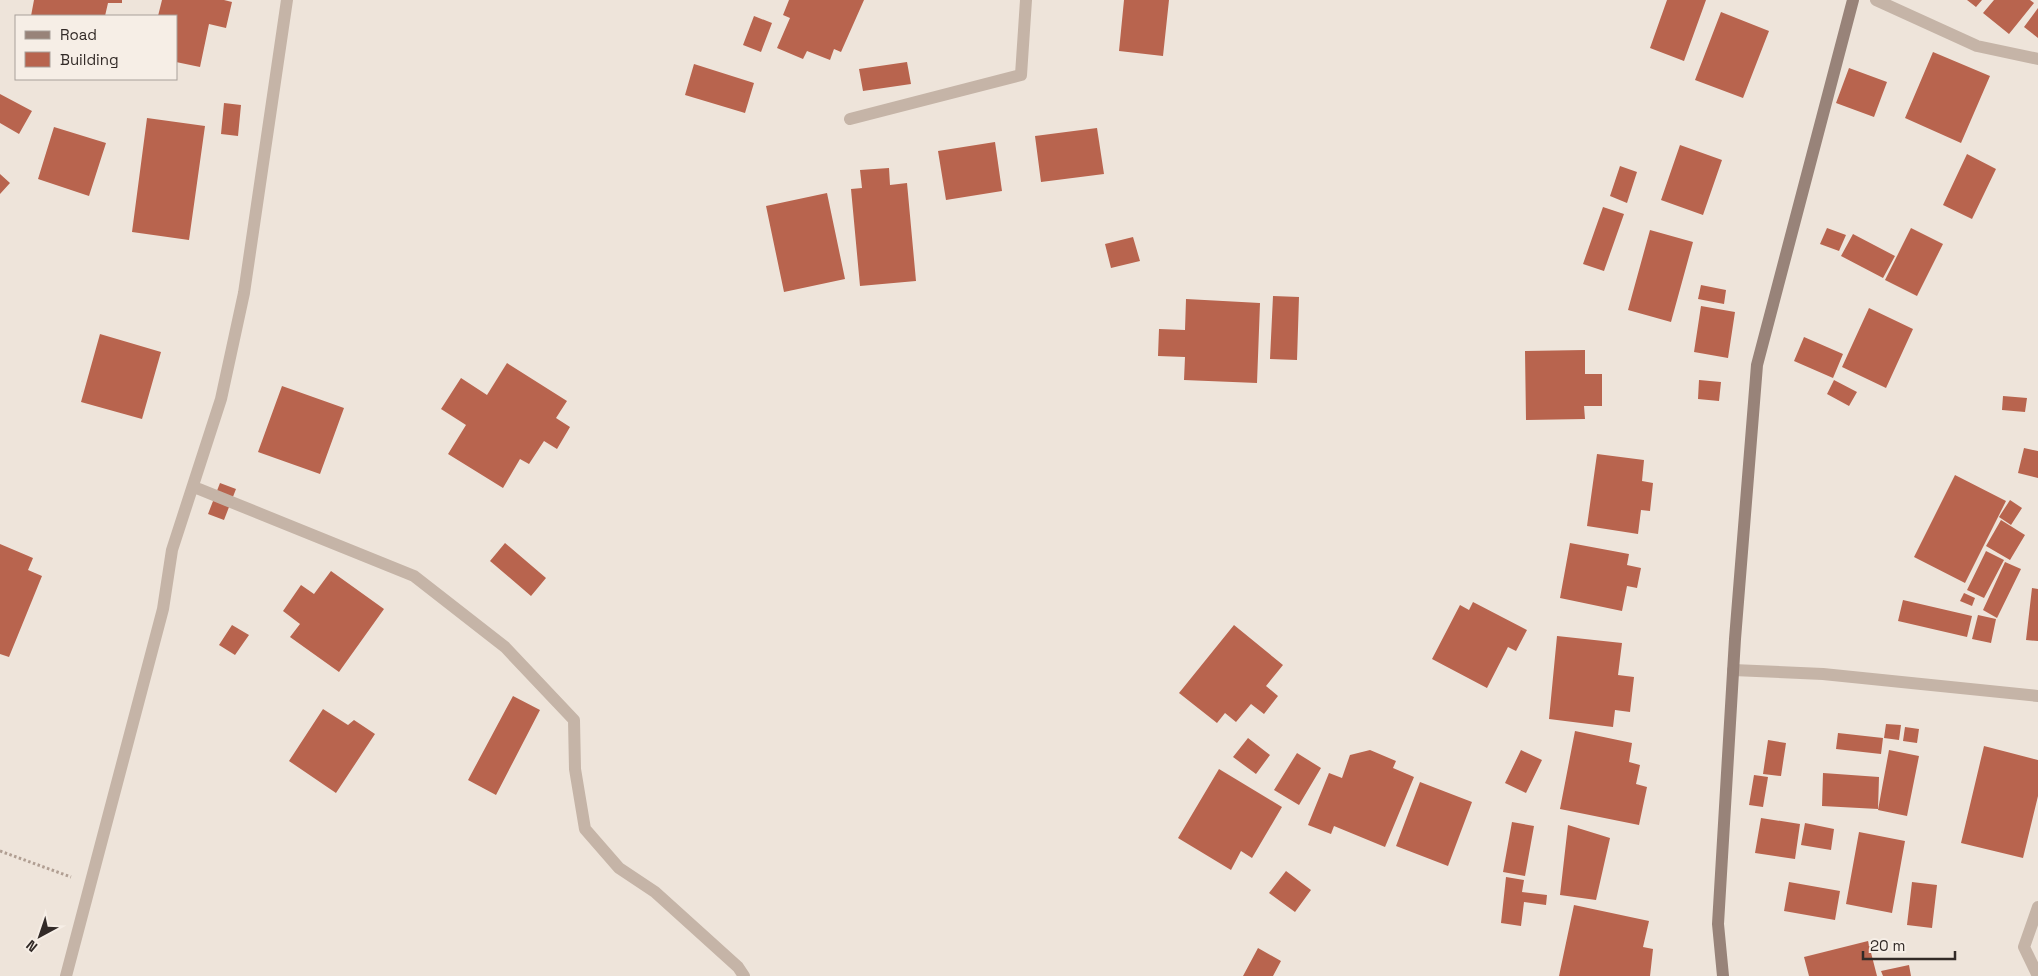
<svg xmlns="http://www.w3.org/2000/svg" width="2038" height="976" font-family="'Space Grotesk',sans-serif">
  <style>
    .building { fill: #b8644e }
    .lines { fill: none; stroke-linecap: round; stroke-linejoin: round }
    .path { stroke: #b09e92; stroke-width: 3; stroke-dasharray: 2.5 2.5; stroke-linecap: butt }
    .street { stroke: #c5b4a7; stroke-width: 12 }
    .secondary { stroke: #988379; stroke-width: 12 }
  </style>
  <rect width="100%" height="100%" fill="#eee4da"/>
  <path class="building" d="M34,0H122V3H108L105,16H31Z
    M162,0H224L232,2L226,28L209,24L200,67L176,62V16H158Z
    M789,0H864L841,52L834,49L830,60L807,51L803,59L777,48L790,18L783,15Z
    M1124,0H1169L1163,56L1119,51Z
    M1667,0H1706L1684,61L1650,48Z
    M1967,0H1982L1976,7Z
    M1994,0H2030L2034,3L2009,34L1983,13Z
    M2038,8V38L2024,27Z
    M1721,12L1769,31L1743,98L1695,80Z
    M754,16L772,23L761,52L743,45Z
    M1933,52L1990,76L1961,143L1905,118Z
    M907,62L911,84L863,91L859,69Z
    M694,64L754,83L745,113L685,95Z
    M1849,68L1887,82L1874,117L1836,103Z
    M0,94L32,111L19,134L0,123Z
    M224,103L241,105L238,136L221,134Z
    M147,118L205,126L189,240L132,232Z
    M54,127L106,143L89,196L38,179Z
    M1097,128L1104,174L1041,182L1035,136Z
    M995,142L1002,191L946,200L938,151Z
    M1680,145L1722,160L1703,215L1661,200Z
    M1967,154L1996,169L1972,219L1943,205Z
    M1620,166L1637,172L1627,203L1610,196Z
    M889,168L890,185L907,183L916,281L860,286L851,189L862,188L860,170Z
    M0,174L10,183L0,194Z
    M827,193L845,279L784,292L766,206Z
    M1603,207L1624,214L1604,271L1583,264Z
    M1827,228L1846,235L1839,251L1820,244Z
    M1911,228L1943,244L1917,296L1885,280Z
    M1650,230L1693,242L1671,322L1628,310Z
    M1853,234L1895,256L1883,278L1841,256Z
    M1133,237L1140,261L1111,268L1105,244Z
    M1701,285L1726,290L1724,304L1698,299Z
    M1273,296L1299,297L1297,360L1270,359Z
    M1186,299L1260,303L1257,383L1184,380L1185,357L1158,356L1159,329L1185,330Z
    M1701,306L1735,312L1728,358L1694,352Z
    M1869,308L1913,329L1886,388L1842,367Z
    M100,334L161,352L142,419L81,402Z
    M1804,337L1843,354L1833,378L1794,361Z
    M1585,350V374H1602V406H1584L1585,419L1526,420L1525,351Z
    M507,363L567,401L556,418L570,427L557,449L544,441L529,464L520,459L503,488L448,454L466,425L441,409L461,378L487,395Z
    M1699,380L1721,382L1719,401L1698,399Z
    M1834,380L1857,392L1849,406L1827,394Z
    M282,386L344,408L320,474L258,452Z
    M2003,396L2027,398L2025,412L2002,410Z
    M2024,448L2038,451V478L2018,473Z
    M1597,454L1644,460L1642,481L1653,483L1650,511L1641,510L1638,534L1587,526Z
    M1955,475L2006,501L1965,583L1914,557Z
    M220,483L236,489L224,520L208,514Z
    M2010,500L2022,508L2011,525L1999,517Z
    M2001,520L2025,535L2010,560L1986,546Z
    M505,543L546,578L531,596L490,561Z
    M1570,543L1629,554L1627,565L1641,568L1637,588L1627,586L1622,611L1560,598Z
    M0,544L33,558L28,570L42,576L9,657L0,654Z
    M1986,551L2004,560L1984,598L1967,590Z
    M2005,562L2021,569L1997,618L1983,610Z
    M331,571L384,609L339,672L290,637L300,624L283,611L301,585L314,594Z
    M2032,588L2038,589V641L2026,640Z
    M1964,593L1975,598L1972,606L1960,601Z
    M1903,600L1972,616L1967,637L1898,621Z
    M1473,602L1527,630L1516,651L1508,647L1487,688L1432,659L1460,605L1469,610Z
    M1978,615L1996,619L1991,643L1972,639Z
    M232,625L249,635L235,655L219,645Z
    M1234,625L1283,665L1266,686L1278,696L1264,714L1251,704L1236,722L1225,713L1217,723L1179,693Z
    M1557,636L1622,643L1618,675L1634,677L1630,712L1615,710L1613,727L1549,719Z
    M513,696L540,710L496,795L468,780Z
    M323,709L348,725L354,720L375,734L336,793L289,761Z
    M1886,724L1901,725L1899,740L1884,738Z
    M1905,727L1919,729L1917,743L1903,741Z
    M1575,731L1632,743L1629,762L1640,765L1636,784L1647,787L1639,825L1560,809Z
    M1838,733L1883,738L1881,754L1836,749Z
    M1248,738L1270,755L1256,774L1233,757Z
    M1768,740L1786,743L1781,776L1763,774Z
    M1984,746L2038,760V796L2023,858L1961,843Z
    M1370,750L1396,761L1393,768L1414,777L1385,847L1334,826L1331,834L1308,825L1329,773L1342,778L1350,755Z
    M1521,750L1542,760L1526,793L1505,783Z
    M1889,750L1919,756L1907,816L1878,810Z
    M1297,753L1321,768L1299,805L1274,790Z
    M1219,769L1282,807L1252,858L1241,851L1231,870L1178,838Z
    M1823,773L1879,777L1878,809L1822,806Z
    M1754,775L1768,777L1763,807L1749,805Z
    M1420,782L1472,802L1448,866L1396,846Z
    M1761,818L1800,824L1795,859L1755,853Z
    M1512,822L1534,826L1525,876L1503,872Z
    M1805,823L1834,829L1831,850L1801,845Z
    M1568,825L1610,838L1596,900L1560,895Z
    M1859,832L1905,841L1892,913L1846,904Z
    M1286,871L1311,890L1295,912L1269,893Z
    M1506,877L1524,880L1522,892L1547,895L1546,905L1524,902L1521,926L1501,923Z
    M1789,882L1840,891L1835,920L1784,911Z
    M1912,882L1937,885L1932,928L1907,925Z
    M1574,905L1649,921L1643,947L1653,949L1650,976H1559Z
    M1868,941L1877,976H1809L1804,957Z
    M1258,948L1281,961L1273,976H1243Z
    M1909,965L1911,976H1883L1881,971Z"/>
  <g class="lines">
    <path class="path" d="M0,851L71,877"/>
    <path class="street" d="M1876,0L1977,46L2038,59
      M850,119L1021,75L1026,0
      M194,487L414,576L505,647L574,720L575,769L585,829L619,868L655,892L738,967L744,976
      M1733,670L1823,674L2038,696
      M2038,907L2024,947L2038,976
      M66,976L163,609L172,550L221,399L244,293L287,0"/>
    <path class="secondary" d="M1723,976L1718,924L1735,639L1757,365L1853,0"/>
  </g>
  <rect x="15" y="15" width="162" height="65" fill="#f6eee6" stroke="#a8a09a"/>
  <rect x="25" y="31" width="25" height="8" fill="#988379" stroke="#a8a09a"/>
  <text x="60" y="40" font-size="15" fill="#322a27">Road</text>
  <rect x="25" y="52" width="25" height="15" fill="#b8644e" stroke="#a8a09a"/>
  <text x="60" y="65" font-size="15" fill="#322a27">Building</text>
  <g transform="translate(40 936) rotate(220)" stroke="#f6eee6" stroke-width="4" paint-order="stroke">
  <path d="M0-4L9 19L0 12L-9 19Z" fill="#322a27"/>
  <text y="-8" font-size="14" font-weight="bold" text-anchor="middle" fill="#322a27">N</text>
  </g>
  <path d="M1863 951v8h92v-8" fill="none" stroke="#322a27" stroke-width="2.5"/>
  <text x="1870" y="951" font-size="15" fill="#322a27" stroke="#f6eee6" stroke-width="4" paint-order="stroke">20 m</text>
</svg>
